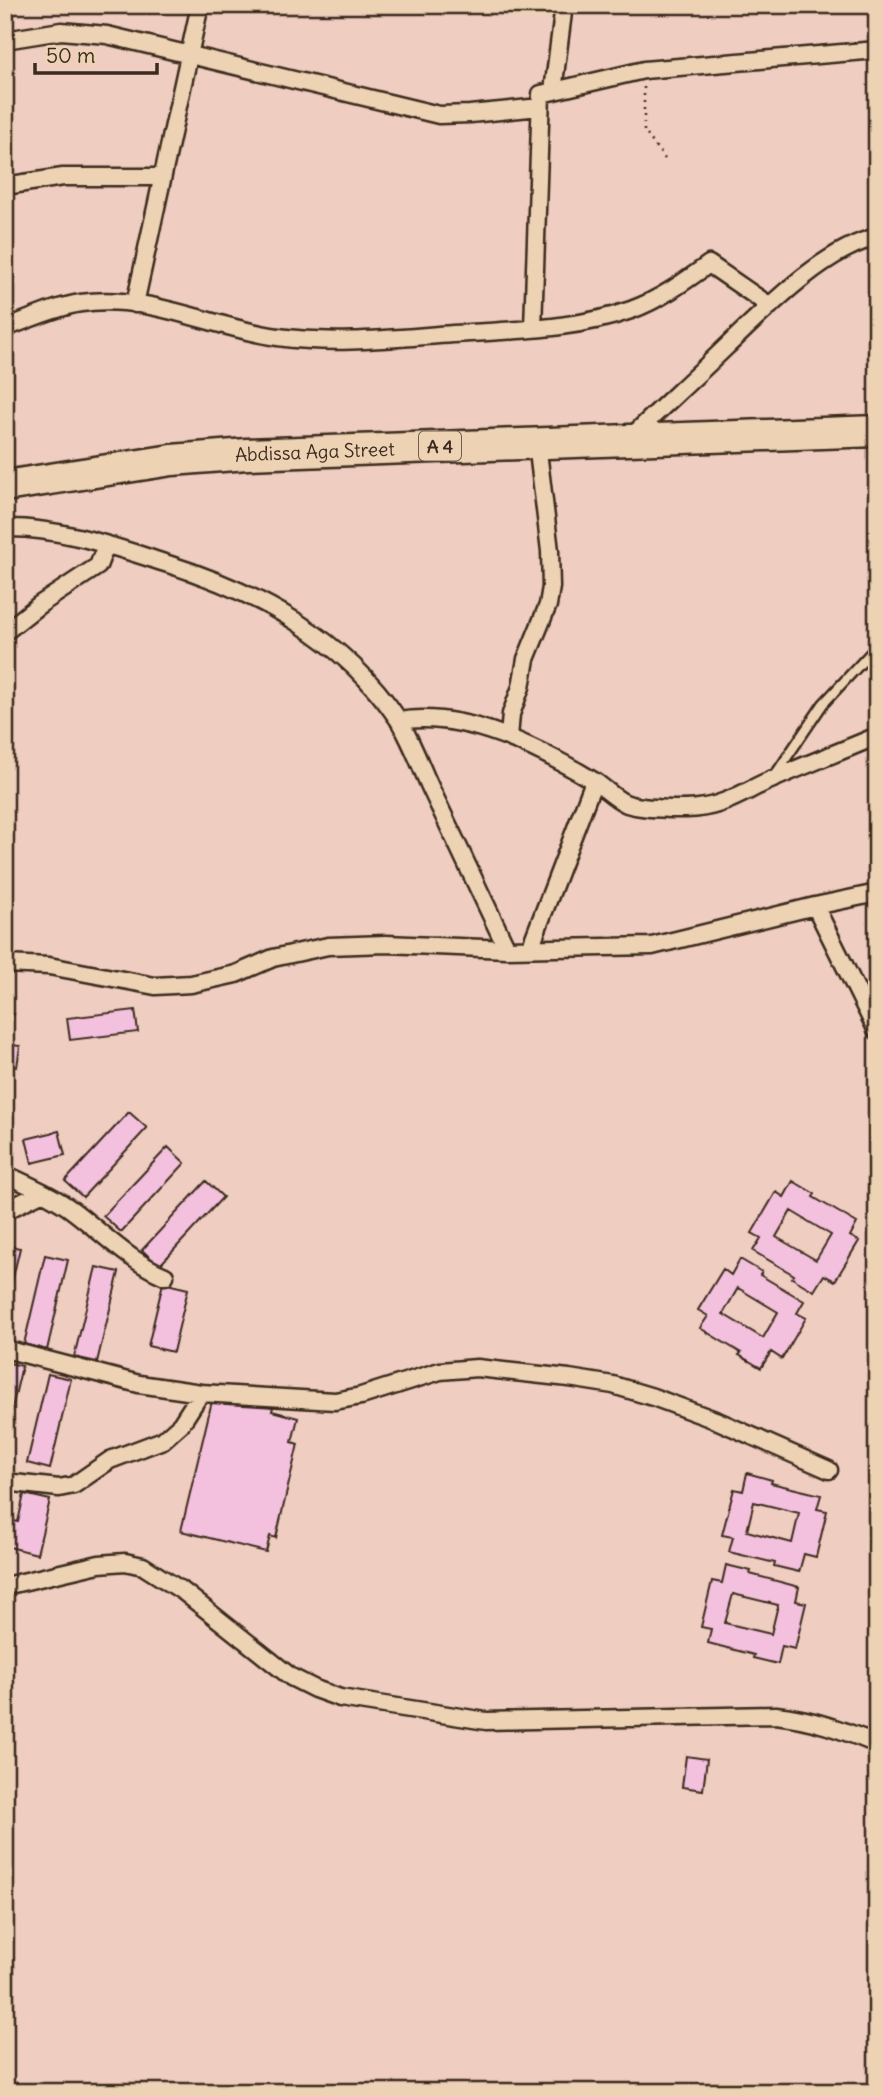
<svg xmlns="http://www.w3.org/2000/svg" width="882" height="2097" font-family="Delius,sans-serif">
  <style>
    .building { fill: #f3c0de; stroke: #3b2a1e; stroke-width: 2; fill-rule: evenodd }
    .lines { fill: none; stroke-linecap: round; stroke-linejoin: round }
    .lane-casing { stroke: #3b2a1e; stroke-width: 13 }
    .street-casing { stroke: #3b2a1e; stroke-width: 21 }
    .highway-casing { stroke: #3b2a1e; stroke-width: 35 }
    .path { stroke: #3b2a1e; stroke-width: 2.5; stroke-dasharray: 2 5; stroke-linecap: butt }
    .lane { stroke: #edd3b4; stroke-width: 8 }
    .street { stroke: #edd3b4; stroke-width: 16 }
    .highway { stroke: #edd3b4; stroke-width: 30 }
    .labels { text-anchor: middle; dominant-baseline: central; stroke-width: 7; stroke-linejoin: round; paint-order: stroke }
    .shield { fill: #edd3b4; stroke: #705d4b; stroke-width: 2 }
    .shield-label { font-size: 18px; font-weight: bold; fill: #3b2a1e }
    .street-label { font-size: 19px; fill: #3b2a1e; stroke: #edd3b4 }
  </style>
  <rect width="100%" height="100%" fill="#efcdc1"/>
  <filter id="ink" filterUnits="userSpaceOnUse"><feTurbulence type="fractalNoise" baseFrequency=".0143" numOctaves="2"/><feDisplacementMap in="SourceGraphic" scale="14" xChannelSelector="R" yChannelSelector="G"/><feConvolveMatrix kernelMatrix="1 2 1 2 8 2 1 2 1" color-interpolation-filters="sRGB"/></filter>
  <g filter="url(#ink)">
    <path class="building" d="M5,1009L14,1014L5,1031Z
      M135,1010L138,1032L70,1040L67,1018Z
      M5,1044L20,1046L17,1067L13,1066L11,1076L5,1075Z
      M129,1112L147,1128L83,1197L65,1181Z
      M59,1131L65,1155L32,1163L26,1139Z
      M168,1147L185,1163L121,1232L103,1216Z
      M206,1181L223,1197L159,1266L142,1250Z
      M793,1181L815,1194L813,1197L857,1223L850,1236L859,1241L835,1281L824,1275L814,1291L792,1278L794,1275L753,1251L761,1238L752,1233L776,1192L784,1197ZM791,1211L831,1235L816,1260L776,1237Z
      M5,1245L20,1248L5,1311Z
      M45,1255L68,1260L47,1350L24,1344Z
      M740,1259L762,1272L760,1275L804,1301L797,1313L806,1318L782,1359L771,1352L761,1368L739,1355L741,1353L700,1328L708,1316L698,1310L723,1269L731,1275ZM738,1288L778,1312L763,1338L723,1314Z
      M96,1267L119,1272L97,1362L74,1357Z
      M163,1283L188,1289L173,1352L148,1346Z
      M5,1362L22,1366L5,1438Z
      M48,1374L71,1379L50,1469L27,1463Z
      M220,1394L273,1407L272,1411L298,1418L292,1442L298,1444L276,1538L270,1536L266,1552L181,1531L212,1401L218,1403Z
      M747,1473L772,1480L771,1483L821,1495L817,1509L827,1511L816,1557L804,1554L799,1572L774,1566L775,1563L729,1552L733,1537L722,1535L734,1489L743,1491ZM754,1502L799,1513L792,1543L747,1531Z
      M24,1494L50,1500L37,1554L5,1546V1519L18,1522Z
      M726,1565L751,1571L750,1574L799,1587L796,1601L806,1603L795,1649L782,1646L778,1664L753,1658L754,1655L708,1643L711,1629L701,1627L712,1581L722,1583ZM733,1594L778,1605L771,1634L725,1623Z
      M686,1756L707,1759L703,1790L682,1787Z"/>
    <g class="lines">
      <g class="lane-casing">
        <path id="lane" d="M775,775L823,704L877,646"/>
      </g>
      <g class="street-casing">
        <path id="street" d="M5,40L61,31L107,35L439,115L470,114L540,107
          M553,91L564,5
          M5,186L63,177H161
          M135,304L200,5
          M5,328C30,319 55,307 81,303C149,293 212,328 278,337C336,345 395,338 453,334C512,330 575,330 631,310C659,300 684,282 709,264L770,306
          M533,328L541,94L644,70L877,50
          M629,439C661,408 694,378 726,347C765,310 824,249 877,237
          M5,528C59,527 115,547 165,563C257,592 343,637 398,719C412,741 421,768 432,791C457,844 482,896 507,949
          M5,632L39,605L98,566L106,545
          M399,721C465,710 539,748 594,781C605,788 614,798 625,803C637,809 685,810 699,808C727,805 748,789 773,779C807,764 842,751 877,736
          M509,737L511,714L521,687L526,659L548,605L551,587L550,551L537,443
          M815,906L877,1031
          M530,948L594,781
          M5,964L49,966L155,986L191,984L236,974L273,958L328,946L386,944L507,949L652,946L815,906L877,893
          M5,1174C28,1185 52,1195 72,1210C103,1233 129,1261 165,1276
          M5,1211L43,1192
          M5,1349L139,1384L201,1393L335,1401L361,1396L440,1371L477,1368L569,1378L613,1385L653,1397L718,1421L829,1470
          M5,1482L59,1488L74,1485L110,1460L163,1440L181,1424L201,1393
          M5,1586L99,1564L125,1562L143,1566L184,1592L291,1677L315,1689L340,1698L486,1721L776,1715C812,1719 843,1730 877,1744"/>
      </g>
      <g class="highway-casing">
        <g id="highway">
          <path id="s1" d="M5,486L172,460L247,454L877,431"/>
        </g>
      </g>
      <path class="path" d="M644,87V131L665,159"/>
      <use href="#lane" class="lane"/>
      <use href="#street" class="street"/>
      <use href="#highway" class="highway"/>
    </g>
  </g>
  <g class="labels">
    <rect class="shield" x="419" y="431.5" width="42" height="29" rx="5"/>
    <g class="shield-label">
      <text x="440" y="446">A 4</text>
    </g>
    <g class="street-label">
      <text stroke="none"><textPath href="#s1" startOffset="312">Abdissa Aga Street</textPath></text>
    </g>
  </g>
  <rect width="882" height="2097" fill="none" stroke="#edd3b4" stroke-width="28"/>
  <rect x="14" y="14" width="854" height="2069" fill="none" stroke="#3b2a1e" stroke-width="2.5" filter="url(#ink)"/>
  <path d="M35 63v10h122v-10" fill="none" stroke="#3b2a1e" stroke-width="3.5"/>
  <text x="46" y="63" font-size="21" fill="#3b2a1e" stroke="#edd3b4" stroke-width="5" paint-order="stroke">50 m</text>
</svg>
